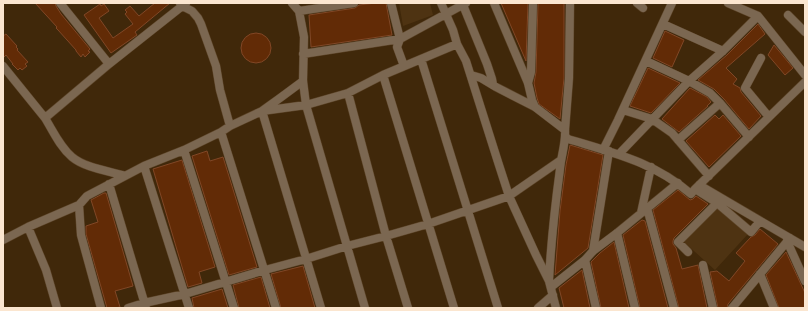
<svg xmlns="http://www.w3.org/2000/svg" width="808" height="311" font-family="'Sofia Sans Condensed',sans-serif">
  <style>
    .built { fill: #4e3312 }
    .building { fill: #622b06; stroke: #814726 }
    .lines { fill: none; stroke-linecap: round; stroke-linejoin: round }
    .minor-casing { stroke: #5e462a; stroke-width: 9 }
    .minor { stroke: #7b6751; stroke-width: 8 }
  </style>
  <rect width="100%" height="100%" fill="#40280a"/>
  <path class="built" d="M399,3H430L433,15L403,26Z
    M717,206L748,234L715,270L684,242Z"/>
  <path class="building" d="M35,3H55L56,6L61,14L90,49L88,51L90,52L85,57L83,54L81,57L76,51V50L58,30L56,28L57,27Z
    M155,3H170L135,32L137,35L111,53L84,15L100,4L101,6L104,4L109,11L99,18L113,38L133,24L125,14L127,12L125,10L130,6L139,16Z
    M376,3H386L392,35L311,47L309,15L355,8L359,5Z
    M501,3H528L526,61Z
    M538,3H564V78L560,119L539,104L537,98L534,83L536,72Z
    M758,24L765,34L726,68L737,79L733,84L740,88L741,92L761,116L749,129L724,99L714,89L698,80L727,55Z
    M665,31L684,40L672,67L653,58Z
    M241 48a15 15 0 1 1 30 0a15 15 0 1 1-30 0Z
    M6,34L17,46L16,47L18,49L17,50L28,62L25,64L27,66L22,70L20,68L18,70L12,64H13L6,55L3,58V36Z
    M774,45L793,68L785,75L768,55Z
    M648,68L680,83L651,113L630,106Z
    M690,88L707,97L711,102L707,106H708L679,132L662,119Z
    M715,115L719,119L723,115L741,136L709,167L686,141Z
    M570,145L603,155L588,248L555,275L560,211L566,165Z
    M207,151L210,161L223,157L257,267L229,275L192,156Z
    M182,160L215,267L199,272L202,283L188,287L153,169Z
    M678,190L690,200L693,199L696,196L708,204L674,238L673,241V244L676,248L682,269L698,265L707,308H679L653,210Z
    M104,193H106L133,286L115,291L120,307L115,308H107L86,234V226L98,222L91,200Z
    M642,220L645,221L668,308H640L623,235Z
    M760,229L778,244L728,304L727,308H718L710,272L717,271L729,281L745,261L736,253L751,237L755,235Z
    M614,242L629,308H601L591,262L600,253Z
    M786,252L805,293V308H779L766,275Z
    M303,266L315,308H281L271,274Z
    M582,270L590,308H564L559,288Z
    M261,277L270,308H239L233,285Z
    M222,289L228,308H194L192,298Z"/>
  <g class="lines">
    <g class="minor-casing">
      <path id="minor" d="M60,3L109,64
        M180,3L182,6L192,11L198,18L201,24L216,66L220,90L230,126
        M292,3L299,11L304,37L303,81L306,105L365,308
        M391,3L400,39L397,47L404,66
        M441,3L453,30L457,44L466,61L498,162L509,196L536,255L549,281L556,308
        M494,3L528,83L532,100L535,107
        M637,3L643,8
        M728,3L758,16L805,75
        M463,5L487,64L492,79L493,85
        M299,11L354,3
        M788,15L805,32
        M663,24L723,51
        M303,54L400,39L466,3
        M761,58L745,88L769,117
        M421,59L498,308
        M646,61L689,81L710,93L720,103L749,137
        M3,66L45,118L109,64L186,3
        M383,75L454,308
        M471,75L481,78L496,87L535,107L565,130
        M303,81L280,98L262,111L321,308
        M528,83L531,72L533,3
        M348,93L386,236L408,308
        M623,110L652,119L672,133L709,176
        M45,118C53,131 60,147 72,157C85,168 109,171 125,176
        M221,132L276,308
        M566,137L568,139C614,153 654,162 691,194L695,189L717,203L751,232L760,221
        M678,140L720,103
        M184,150L191,172L234,308
        M603,150L618,120L672,3
        M619,154L689,81L723,51L758,16
        M144,166L189,308
        M109,184L146,308
        M699,185L805,247
        M695,189L805,82
        M79,205L81,235L101,308
        M647,208L674,308
        M641,213L651,167
        M28,227L46,270L57,308
        M617,233L635,308
        M3,240L28,227L79,205L87,196L144,166L184,150L221,132L230,126L262,111L306,105L348,93L383,75L457,44
        M787,241L805,281
        M593,251L609,151
        M688,252L678,242L717,203
        M585,260L596,308
        M703,265L713,308
        M760,274L774,308
        M549,280C551,243 555,206 560,169C561,156 566,143 565,130L569,78L570,3
        M551,287L585,260L593,251L617,233L678,183
        M128,308L144,303L185,294L265,270L306,259L347,246L386,236L428,224L509,196L561,160
        M538,308L553,295
        M732,308L790,238"/>
    </g>
    <use href="#minor" class="minor"/>
  </g>
  <rect width="808" height="311" fill="none" stroke="#fbe6d0" stroke-width="8"/>
</svg>
